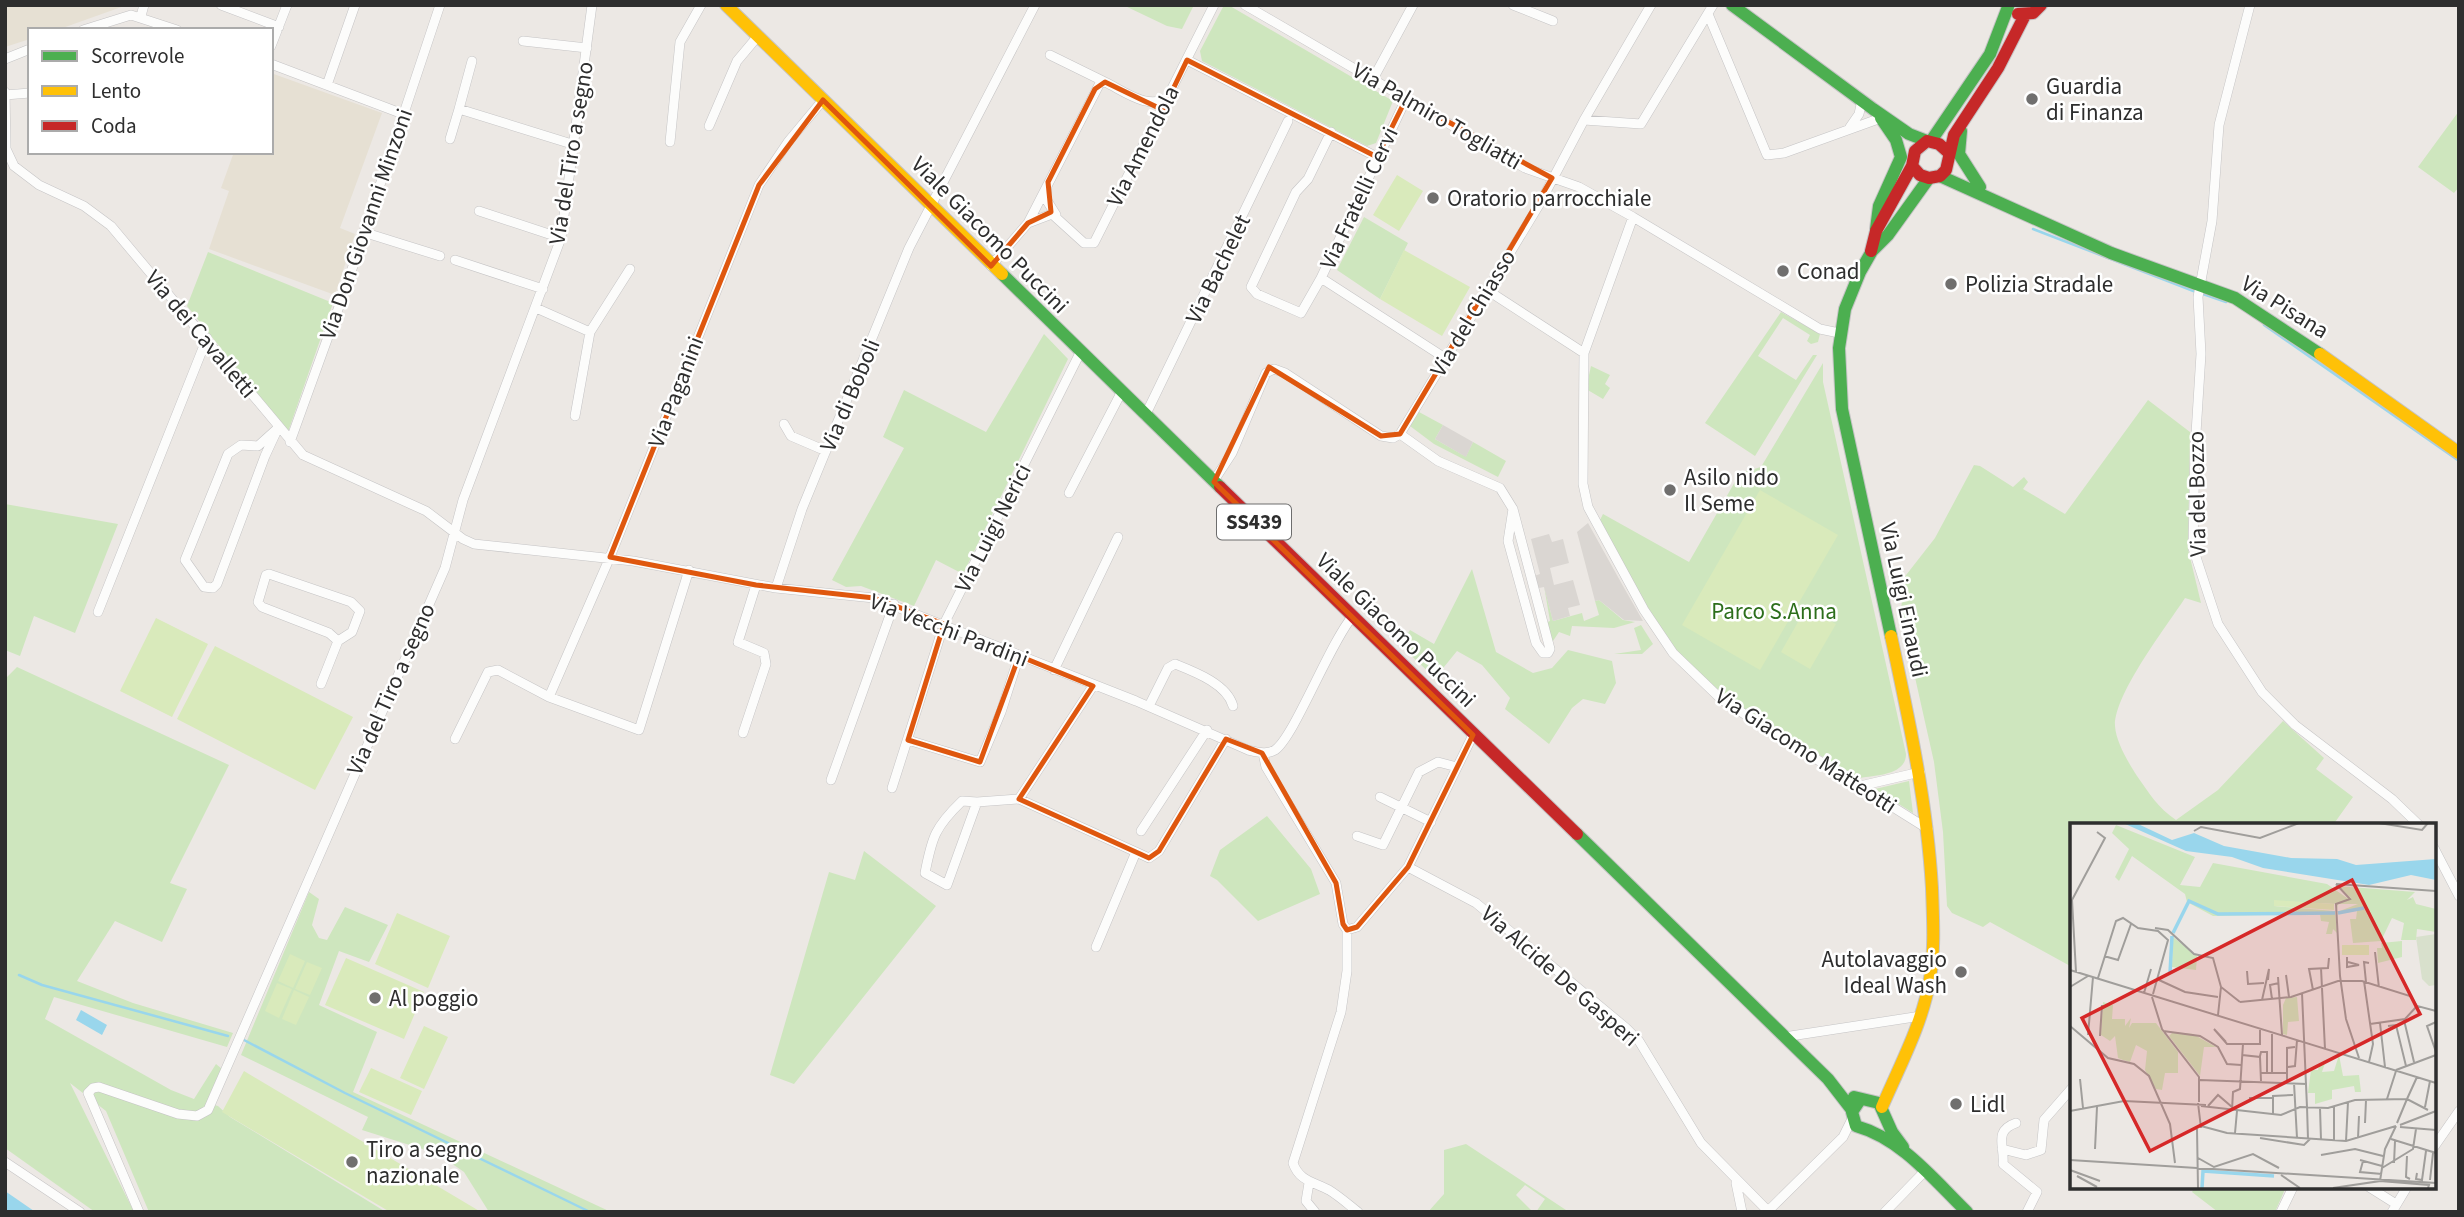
<svg xmlns="http://www.w3.org/2000/svg" width="2464" height="1217" font-family="'Source Sans 3',sans-serif">
  <style>
    .education { fill: #e6e0d3 }
    .green { fill: #cee6be }
    .pitch { fill: #d9eabb }
    .plaza { fill: #dad6d2 }
    .water { fill: #99d6ec }
    .lines { fill: none; stroke-linecap: round; stroke-linejoin: round }
    .stream { stroke: #99d6ec; stroke-width: 2.5 }
    .street-casing { stroke: #c5c4c5; stroke-width: 10 }
    .fast-casing { stroke: #c5c4c5; stroke-width: 14 }
    .slow-casing { stroke: #c5c4c5; stroke-width: 14 }
    .jam-casing { stroke: #c5c4c5; stroke-width: 14 }
    .street { stroke: #fcfcfb; stroke-width: 9 }
    .fast { stroke: #4caf50; stroke-width: 12 }
    .slow { stroke: #ffc107; stroke-width: 12 }
    .jam { stroke: #c62828; stroke-width: 12 }
    .marked { fill: none; stroke: #df570e; stroke-width: 5; stroke-linejoin: round }
    .poi-dot { fill: #706f6e; stroke: #fff; stroke-width: 2.5 }
    .labels { text-anchor: middle; dominant-baseline: central; stroke-width: 5; stroke-linejoin: round; paint-order: stroke }
    .shield { fill: #fff; stroke: #6d6d6d; stroke-width: 2 }
    .shield-label { font-size: 21px; font-weight: bold; fill: #2e2e2e }
    .poi-label { font-size: 23px; fill: #2e2e2e; stroke: #fff; text-anchor: start }
    .street-label { font-size: 23px; fill: #2e2e2e; stroke: #fff }
    .park-label { font-size: 23px; fill: #2c6e1b; stroke: #fff }
    .inset-river { fill: none; stroke: #99d6ec; stroke-width: 3.5 }
    .inset-road { fill: none; stroke: #a09e9b; stroke-width: 2 }
    .view { fill: #d62828; fill-opacity: 0.15; stroke: #d62828; stroke-width: 3.5 }
    .inset-edge { fill: none; stroke: #2e2e2e; stroke-width: 3.5 }
  </style>
  <rect width="100%" height="100%" fill="#ece8e4"/>
  <path class="education" d="M5,5H127L57,30H30V39L5,47Z
    M271,73L382,113L340,228L355,234L335,295L209,249L229,191L221,188L234,152H271Z"/>
  <path class="green" d="M1123,5H1194L1182,29L1167,26Z
    M1230,6L1393,101L1376,143L1367,146L1202,61L1200,51L1223,7Z
    M2459,111V187L2454,193L2418,167Z
    M1364,217L1408,243L1380,299L1337,270Z
    M208,252L333,303L288,432L187,306Z
    M1781,312L1820,334L1818,342L1811,344L1807,341L1810,335L1783,318L1758,356L1796,380L1813,355H1817L1755,456L1705,423Z
    M1044,334L1068,359L963,574L936,560L914,606L861,586L846,587L832,580L904,448L883,437L904,390L986,432Z
    M1823,363V382L1906,754C1906,775 1877,775 1860,778C1806,746 1722,706 1682,658C1648,618 1625,566 1600,520L1603,514L1689,562L1740,473L1761,467Z
    M1591,366L1610,375L1605,384L1610,388L1603,399L1586,389Z
    M2148,400L2190,432L2188,549L2201,603L2185,598C2167,626 2114,694 2115,726C2116,742 2128,762 2137,776C2149,793 2158,808 2176,820L2218,790L2283,721L2324,758L2316,769L2353,797L2333,825H2072V967L1990,922L1983,927L1952,913L1947,906L1943,832L1934,762L1901,615L1903,579L1935,538L1974,465L1980,466L2013,487L2024,477L2028,482L2023,489L2065,514Z
    M1419,412L1443,425L1435,439L1463,455L1466,456L1473,442L1506,461L1498,477L1434,444L1410,426Z
    M5,504L118,524L75,633L34,616L20,656L5,650Z
    M1472,569L1496,652L1533,673L1552,668L1568,650L1612,661L1616,683L1605,704L1583,699L1572,708L1549,744L1505,709L1510,698L1482,665L1457,651L1435,678L1400,645L1410,630L1434,644Z
    M1544,586L1553,621L1582,613L1584,621L1599,615L1595,601L1599,600L1623,620L1635,622L1614,628L1572,626L1570,636L1559,632L1551,644L1555,648L1551,651L1545,623L1550,621Z
    M1641,625L1653,644L1642,654H1614L1641,650L1634,628Z
    M17,667L229,765L170,883L187,889L162,942L115,921L77,981L133,1003L233,1033L227,1047L54,997L45,1019L171,1090L194,1099L216,1064L222,1069L207,1103L218,1106L230,1117L386,1212H149L106,1111L70,1083L134,1212H95L5,1148V679Z
    M1909,781L1913,813L1875,789Z
    M1267,816L1311,869L1320,894L1258,921L1217,880L1210,876L1220,850Z
    M864,851L936,906L794,1084L770,1075L829,872L855,880Z
    M309,892L319,899L312,925L319,938L327,940L345,907L388,925L369,962L339,951L319,1005L377,1032L353,1092L611,1212H489L464,1172L438,1154L362,1130L368,1117L241,1055Z
    M1466,1144L1569,1212H1536L1545,1199L1525,1185L1516,1195L1533,1212H1428L1444,1194V1150Z
    M2195,1187H2286L2275,1212H2218L2192,1192Z"/>
  <path class="pitch" d="M1397,175L1423,191L1399,231L1373,215Z
    M1404,250L1470,287L1442,336L1380,299Z
    M1760,490L1838,535L1760,670L1682,625Z
    M1806,608L1836,624L1810,669L1781,652Z
    M156,618L208,644L172,717L120,691Z
    M215,646L353,717L315,790L177,719Z
    M397,913L450,936L428,988L375,964Z
    M290,954L305,961L293,988L278,981Z
    M346,958L424,992L404,1039L325,1005Z
    M307,962L322,968L310,995L295,989Z
    M277,983L292,989L279,1018L265,1011Z
    M294,990L309,997L296,1025L282,1019Z
    M424,1026L448,1037L424,1089L400,1078Z
    M371,1068L422,1091L411,1115L359,1092Z
    M244,1071L481,1212H390L222,1112Z"/>
  <path class="plaza" d="M1443,425L1473,442L1466,457L1435,439Z
    M1588,523L1623,586L1643,621L1624,620L1599,600L1595,601L1577,532Z
    M1549,534L1552,542L1563,539L1569,563L1550,568L1554,585L1573,580L1580,605L1568,608L1570,616L1553,621L1544,587L1534,589L1531,577L1540,574L1531,539Z"/>
  <path class="water" d="M81,1010L107,1025L102,1035L76,1020Z
    M5,1191L34,1211L35,1212H5Z"/>
  <g class="lines">
    <path class="stream" d="M2033,229L2196,292
      M2203,294L2226,302
      M2264,325L2459,461
      M19,975L42,985L228,1036
      M244,1040L345,1093L590,1212"/>
    <g class="street-casing">
      <path id="street" d="M221,5L279,27
        M1245,5L1525,168L1579,187L1633,217L1820,329L1839,333
        M1513,5L1553,21
        M2250,5L2219,125L2212,221L2198,297L2201,354L2195,449L2193,548L2218,624L2262,692L2295,725L2392,799L2419,825
        M1708,14L1767,155L1784,153L1881,118
        M141,16L144,5
        M83,30L131,15L177,30
        M523,41L587,48
        M271,46L287,5
        M1050,55L1105,82
        M5,59L30,49
        M1187,60L1377,157
        M271,64L403,114
        M1373,79L1413,5
        M327,85L355,5
        M5,92L6,149L14,166L39,185L84,206L111,226L303,455L426,511L463,539L474,544L633,561L776,588L874,598L1136,701L1248,750C1257,752 1267,755 1275,750C1294,737 1329,645 1352,617
        M5,95L30,93
        M1406,99L1321,278L1445,358
        M459,109L472,61
        M1584,120L1651,5
        M709,126L737,61L758,36
        M1850,127L1859,114L1862,100
        M450,139L459,109L575,145
        M670,142L680,42L701,5
        M1047,187L1046,199L1056,215
        M479,211L561,238
        M1028,223L1052,214L1084,243H1094L1214,5
        M363,232L440,256
        M455,260L543,289
        M991,266L1028,223L1100,83L1105,82C1124,91 1150,112 1169,96
        M1321,278L1301,313L1257,294L1251,287L1296,192L1308,179L1331,132
        M1487,290L1584,353L1583,484L1588,507L1644,610L1673,653L1722,700L1928,829
        M536,308L590,332
        M1584,353L1633,217
        M575,416L590,332L630,269
        M1145,416L1288,121
        M784,424L791,436L826,451
        M278,428L265,456L217,584L213,588L204,587L185,560L228,454L241,445L258,446Z
        M1400,434L1438,461L1500,488L1513,509L1550,649L1548,653H1543L1536,643L1508,541L1513,509
        M290,442L345,290L440,5
        M1213,482L1232,453L1266,373L1274,369L1285,373L1381,436L1393,438L1400,434L1539,205L1584,120L1641,124L1713,5
        M1069,493L1121,393
        M776,588L802,509L909,248L1035,5
        M98,612L207,338
        M1054,670L1118,537
        M321,684L338,641L352,632L360,611L351,602L269,574L266,575L258,602L262,607L329,633L338,641
        M549,697L610,557L759,185L788,142L823,100
        M1149,706L1168,668L1175,664C1195,672 1227,684 1233,706
        M743,733L766,664L764,653L738,642L756,585
        M455,739L488,672L498,670L549,697L639,730L689,570
        M908,740L980,762L1001,712L1019,656
        M1263,753L1266,767L1336,883L1343,924L1347,930V971L1341,1012L1293,1163C1299,1181 1314,1182 1329,1190C1339,1196 1349,1205 1358,1212
        M831,780L894,604
        M1860,786L1920,772
        M892,788L944,624L1080,353
        M1380,797L1431,822
        M1019,799L1136,852L1096,947
        M977,802L962,801C935,827 932,837 925,873L947,885L977,802L1019,799L1093,686
        M1141,831L1207,730
        M1357,836L1383,845L1419,772L1438,762L1457,767
        M2434,848L2459,896
        M1136,852L1149,858L1159,851L1226,739
        M1408,867L1476,903L1626,1028L1639,1041L1701,1143L1768,1211
        M1347,930L1357,927L1408,867L1473,735
        M1784,1037L1921,1016
        M2016,1123C1993,1131 2005,1146 2003,1164L2037,1192L2027,1212
        M2434,1147L2459,1111
        M2002,1149L2026,1155L2041,1150L2044,1120L2072,1088
        M5,1162L80,1212
        M1309,1183L1306,1201L1315,1212
        M1736,1183L1742,1212
        M2369,1187L2396,1204
        M139,1212L88,1093L93,1088L99,1087L178,1114L197,1116L208,1110L445,568L463,500L561,238L592,5
        M1767,1212L1843,1137L1852,1119
        M1885,1212L1926,1170
        M2281,1212L2293,1187
        M2392,1212L2407,1187"/>
    </g>
    <g class="fast-casing">
      <path id="fast" d="M1732,5L1873,109L1909,134L1927,141
        M1961,131L1959,154L1980,187
        M1931,141L1990,54L2008,7
        M1940,176L2111,253L2235,298L2320,354
        M1876,229L1879,206L1901,157L1896,140L1881,118
        M1002,274L1220,487
        M1891,636L1842,409L1839,348L1845,309L1860,272L1872,251L1888,235L1929,178
        M1577,834L1828,1079L1852,1110
        M1854,1097L1879,1103L1892,1132L1903,1147
        M1860,1100L1852,1112L1856,1126C1902,1139 1934,1180 1967,1212"/>
    </g>
    <g class="slow-casing">
      <path id="slow" d="M726,5L1002,274
        M2320,354L2459,453
        M1882,1107C1900,1065 1923,1023 1930,978C1935,948 1933,918 1932,888C1927,802 1909,720 1891,636"/>
    </g>
    <g class="jam-casing">
      <path id="jam" d="M2018,14L2033,13L2041,5
        M1948,152L1939,144L1927,141L1915,151L1912,166L1920,175L1929,178L1940,176L1946,170L1954,135L1998,68L2025,15
        M1871,251L1876,231L1912,166
        M1220,487L1577,834"/>
    </g>
    <use href="#street" class="street"/>
    <use href="#fast" class="fast"/>
    <use href="#slow" class="slow"/>
    <use href="#jam" class="jam"/>
  </g>
  <path class="marked" d="M1187,60L1377,157L1406,99L1552,178L1400,434L1381,436L1269,367L1214,482L1473,735L1408,867L1357,927L1347,930L1343,924L1336,883L1262,753L1226,739L1159,851L1149,858L1019,799L1093,686L1019,656L980,762L908,740L944,624L874,598L756,585L610,557L759,185L823,100L991,266L1028,223L1051,212L1048,182L1095,89L1105,82L1163,110Z"/>
  <g class="poi-dot">
    <circle cx="2032" cy="99" r="7"/>
    <circle cx="1433" cy="198" r="7"/>
    <circle cx="1783" cy="271" r="7"/>
    <circle cx="1951" cy="284" r="7"/>
    <circle cx="1670" cy="490" r="7"/>
    <circle cx="1961" cy="972" r="7"/>
    <circle cx="375" cy="998" r="7"/>
    <circle cx="1956" cy="1104" r="7"/>
    <circle cx="352" cy="1162" r="7"/>
  </g>
  <g class="labels">
    <rect class="shield" x="1217" y="504.5" width="74" height="35" rx="5"/>
    <g class="shield-label">
      <text x="1254" y="522">SS439</text>
    </g>
    <g class="poi-label">
      <text x="2046" y="86">Guardia<tspan x="2046" dy="26">di Finanza</tspan></text>
      <text x="1447" y="198">Oratorio parrocchiale</text>
      <text x="1797" y="271">Conad</text>
      <text x="1965" y="284">Polizia Stradale</text>
      <text x="1684" y="477">Asilo nido<tspan x="1684" dy="26">Il Seme</tspan></text>
      <text x="1947" y="959" text-anchor="end">Autolavaggio<tspan x="1947" dy="26">Ideal Wash</tspan></text>
      <text x="389" y="998">Al poggio</text>
      <text x="1970" y="1104">Lidl</text>
      <text x="366" y="1149">Tiro a segno<tspan x="366" dy="26">nazionale</tspan></text>
    </g>
    <g class="street-label">
      <text transform="translate(1437 116) rotate(30)">Via Palmiro Togliatti</text>
      <text transform="translate(1143 146) rotate(-63)">Via Amendola</text>
      <text transform="translate(571 153) rotate(-81)">Via del Tiro a segno</text>
      <text transform="translate(1359 198) rotate(-65)">Via Fratelli Cervi</text>
      <text transform="translate(366 224) rotate(-71)">Via Don Giovanni Minzoni</text>
      <text transform="translate(990 235) rotate(45)">Viale Giacomo Puccini</text>
      <text transform="translate(1218 269) rotate(-64)">Via Bachelet</text>
      <text transform="translate(2285 307) rotate(32)">Via Pisana</text>
      <text transform="translate(1473 313) rotate(-59)">Via del Chiasso</text>
      <text transform="translate(201 334) rotate(50)">Via dei Cavalletti</text>
      <text transform="translate(676 392) rotate(-69)">Via Paganini</text>
      <text transform="translate(850 395) rotate(-67)">Via di Boboli</text>
      <text transform="translate(2197 494) rotate(-91)">Via del Bozzo</text>
      <text transform="translate(993 528) rotate(-63)">Via Luigi Nerici</text>
      <text transform="translate(1904 600) rotate(78)">Via Luigi Einaudi</text>
      <text transform="translate(949 630) rotate(21)">Via Vecchi Pardini</text>
      <text transform="translate(1396 630) rotate(44)">Viale Giacomo Puccini</text>
      <text transform="translate(391 689) rotate(-66)">Via del Tiro a segno</text>
      <text transform="translate(1806 751) rotate(33)">Via Giacomo Matteotti</text>
      <text transform="translate(1560 976) rotate(41)">Via Alcide De Gasperi</text>
    </g>
    <g class="park-label">
      <text x="1774" y="611">Parco S.Anna</text>
    </g>
  </g>
  <g transform="translate(2070 823)">
    <rect width="366" height="366" fill="#ece8e4"/>
    <path d="M46,2L125,34L110,62L130,64L143,40L257,61L277,75H281L267,63L345,69L337,77L343,74L346,81L366,86V109L347,106L346,117H331L334,100L322,95L311,118L283,120L280,96H286L287,88L267,89L288,81H268L267,86L266,81L204,78V83L265,88L267,110L263,106L262,111H256L259,99L251,98L250,91L143,93L117,79L115,71L62,33L49,58L45,54L59,26L42,10ZM103,114L127,133L126,147L102,144ZM332,118V134L308,140L307,125H312L311,120ZM227,174L229,198L218,199L217,212L213,211V182L216,175ZM33,179L43,182L42,196H55V203L61,195L59,205L62,200H86L108,229V250H95L92,267L86,266L75,247L77,228L66,222L60,239L53,237L48,235L45,213L40,218L31,212ZM103,209L123,211L146,224H134L130,253L99,213ZM269,232L273,253L289,252L291,269H285L284,263L262,267V276L245,281V270H238L241,247H248L250,240H255L252,249L264,248Z" fill="#cee6be"/>
    <path d="M366,111V162L359,163L352,156L346,114Z" fill="#d8e0cc"/>
    <path d="M204,77L264,81V87L204,83ZM272,122H299V132H272Z" fill="#d9eabb"/>
    <path d="M53,0H66L102,17L124,10L154,23L221,35L267,36L286,42L366,36V57L341,52L299,62L193,45L162,34L116,28Z" fill="#99d6ec"/>
    <path class="inset-river" d="M268,90L294,85M103,110L119,78L148,91L265,90M100,150L102,113M132,365L133,348L204,353"/>
    <path class="inset-road" d="M309,0L352,7L358,0M124,8L131,4L190,15L229,0M266,61L280,76L266,81L270,153L276,196L289,235M266,61L366,68M85,105L98,107L124,131L143,135L151,164L170,179M305,129L309,165M34,133L48,137L61,101M277,134V144L289,142L278,139M251,145L255,226M0,147L366,260M177,148L178,161L194,160M6,149L2,77L35,15L27,9M216,152L219,174M208,154L212,212M28,155L46,98L53,95L68,105L88,108L98,117L83,171M89,157L115,169L148,174M294,158L303,221L299,239M296,159L294,139L299,140M0,164L18,153M243,167L239,146L258,145L259,135M74,170L81,146M232,170L237,284M82,174L92,206L129,254V279M202,176L200,162L209,160M192,177L199,146L198,157M170,179L221,174L268,158H292L340,173L347,183L366,188M148,192L151,164M334,197L344,239M366,199L357,203L366,229M310,200L315,244M300,201L335,196L347,183M0,203L38,235L64,241L79,253L100,301L105,340M318,203L326,202L336,243M93,208L130,213L148,224L157,241L171,242M202,209V249M18,212L23,154M30,213L32,182M156,219L144,206L157,221H172M172,232L190,234L191,258M190,233L191,229H197V251M218,244L225,243L227,217M326,247L366,232M191,250H216M10,256L13,285M130,257L237,261M217,260V225L225,224M224,260L227,315M179,275H202M317,276L326,248M337,276L347,254M128,280L131,305M131,283L211,292L230,284L258,285L285,277L337,276L358,287M138,283L148,272L162,284M237,284L238,316M355,284L360,258M250,285L251,317M162,287L163,269L170,266L173,221H190V207M0,288L54,278L136,282M203,291V273L223,272M295,300L296,277M327,300L337,276M330,302L366,288M131,303L157,310L276,318L326,303M330,304L366,307M127,306L128,365M165,310L167,288M190,315L234,322L240,316M288,315L289,293M321,316L366,330M264,317V284M276,318L278,279M25,326L27,284M251,332L285,326L313,333M337,333L336,354L340,356M128,335L144,344L183,331L209,345M0,337L366,360M290,337L312,343M293,338L290,349L312,351M324,340L325,318M312,345L343,326L346,306M0,347L30,358M347,350L346,356L352,357L356,328M211,352L230,365M7,353L27,364M360,357L363,330M310,358L359,362L358,365M263,365L310,358L315,326L326,303"/>
    <path class="view" d="M282,57L350,191L80,328L12,195Z"/>
    <rect width="366" height="366" class="inset-edge"/>
  </g>
  <rect width="2464" height="1217" fill="none" stroke="#2e2e2e" stroke-width="14"/>
  <rect x="28" y="28" width="245" height="126" fill="#ffffff" stroke="#ababab" stroke-width="2"/>
  <rect x="42" y="51" width="35" height="10" fill="#4caf50" stroke="#ababab" stroke-width="2"/>
  <text x="91" y="63" font-size="21" fill="#2e2e2e">Scorrevole</text>
  <rect x="42" y="86" width="35" height="10" fill="#ffc107" stroke="#ababab" stroke-width="2"/>
  <text x="91" y="98" font-size="21" fill="#2e2e2e">Lento</text>
  <rect x="42" y="121" width="35" height="10" fill="#c62828" stroke="#ababab" stroke-width="2"/>
  <text x="91" y="133" font-size="21" fill="#2e2e2e">Coda</text>
</svg>
